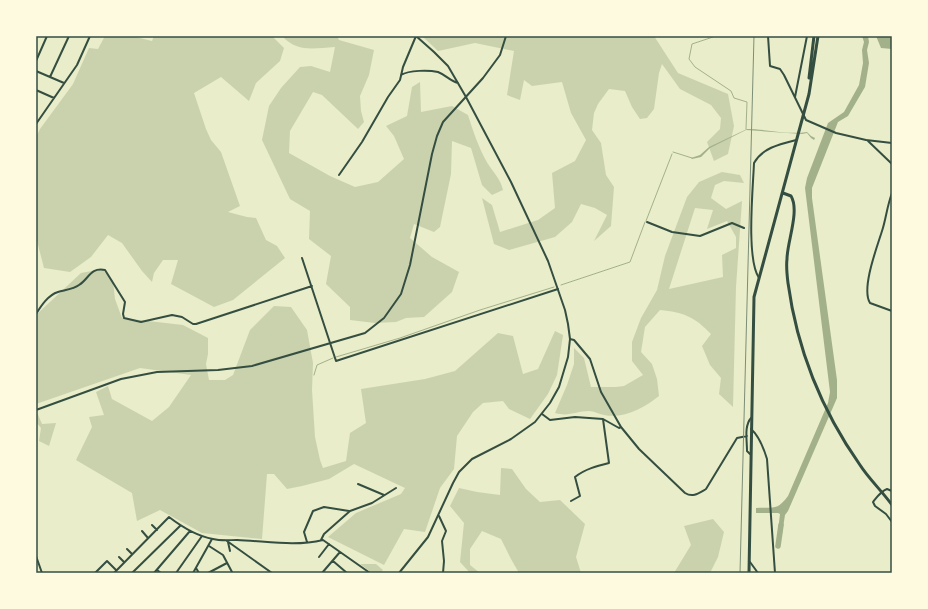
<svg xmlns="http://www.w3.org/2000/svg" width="928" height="609" font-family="Rubik,sans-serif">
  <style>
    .green { fill: #cad2ad; fill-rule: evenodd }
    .water { fill: #a3b18a }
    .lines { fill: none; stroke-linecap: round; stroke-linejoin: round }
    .stream { stroke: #a3b18a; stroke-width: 1 }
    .river { stroke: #a3b18a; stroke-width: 5.5 }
    .minor { stroke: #344e41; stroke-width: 2 }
    .tertiary { stroke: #344e41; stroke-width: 2 }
    .trunk { stroke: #344e41; stroke-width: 3 }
    .rail { stroke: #7c8e77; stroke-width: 1 }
    .neatline { fill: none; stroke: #344e41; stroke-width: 1.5 }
  </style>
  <rect width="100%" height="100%" fill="#e9edc9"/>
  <path class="green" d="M105,36H132L152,41L154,36H272L284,48L280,61L256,83L249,101L221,77L194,93L206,129L211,140L221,152L240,206L228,212L247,217L256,218L266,240L277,246L285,258L233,300L214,307L171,284L178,260H163L154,273L152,282L142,271L122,243L108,235L91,257L70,272L44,268L36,237V137L40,129L73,84L89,48L98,49Z
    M282,36H337L339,40L374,50L369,75L360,96L361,111L364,122L358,129L322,95L313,92L290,131L289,153L330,176L355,187L378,182L404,159L394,136L386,126L407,116L412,87L420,82L421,112L452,106L468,115C473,131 479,149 488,164C494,173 501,180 503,190L492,195L482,185L471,148L452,141L451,174L440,227L434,232L414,224L410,238L432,257L459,272L452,292L424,317L406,318L396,322L375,323L350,320V307L326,284L331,256L309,239L310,211L290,199L262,140L269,106L281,88L300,67L311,66L330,72L335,47C314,48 298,53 282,36Z
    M422,36H654L678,73L728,94L734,126L728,154L714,161L707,142L720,129L721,118L711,105L680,89L662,64L659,73L654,109L647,118L640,119L632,107L625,91L609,89L598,104L594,113L592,130L601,143L606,175L614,187L611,226L594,241L607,215L595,208L581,204L572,222L555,237L509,250L494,244L482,198L492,205L500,232L538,220L555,208L552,173L575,161L586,140L571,113L562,82L532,86L524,80L520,100L507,95L514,51L475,43L438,51Z
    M722,172L740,175L744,183L724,181L715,185L711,198L726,209L742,201L736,287L733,407L719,394L721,378L710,365L702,346L711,334C695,317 683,312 660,310L645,327L641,352L652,364L657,379L659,396C644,408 624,419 604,415C599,414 594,411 589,411C576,411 569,417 555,413L567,385L574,364V348L584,358L591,387H616L624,386L643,375L632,361V342L641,318L657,290L665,256L687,197L699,182ZM695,208L713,210L707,229L727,221L736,237V248L722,255L723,277L669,289Z
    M102,269L113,281L115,299L122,318L183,325L208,338V354L206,364L209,380H225L233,375L250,330L274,306L291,307L307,330L313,363L312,390L315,437L320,460L323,468L346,461L350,433L366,423L361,389L425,379L455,371L498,333L513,336L523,374L538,369L555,331L563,335L557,375L548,394L530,419L509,409L503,401L483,403L473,412L457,436L454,469L440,488L425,532L404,529L384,565L328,537L356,513L401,494L405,488L354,464L329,479L302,486L287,489L274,474H267L262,539L202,533L160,510L137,521L132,493L76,460L92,427L89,417L104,415L96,392L108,386L112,399L152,421L169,407L191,375L140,368L36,404V315L81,273Z
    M36,410L42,424L56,423L49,446L39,441L41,428L36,422Z
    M501,468L512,469L526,489L540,502L560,500L585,524L576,557L581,573H519L511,559L501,539L482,531L470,549V565L480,573H470L460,562L464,523L450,506L459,488L477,492L500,495Z
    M713,519L724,532L718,557L710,573H674L691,545L684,526Z
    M360,564H376L383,570L380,573H372Z"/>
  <path class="water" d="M862,36H868L869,42L867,50L869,63L865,87L848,116L838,122L812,188V198L837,380V398L788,511L785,515L782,534L778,531L780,514L778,513H756V508C773,507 777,511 788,496L828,403L830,392L805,188L807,178L828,123L844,112L859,85L863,63L862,50L864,42Z
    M876,36H892V49L881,48Z
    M747,129C766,129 789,135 807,132L811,136L815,138L814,140L811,138L807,133L802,134L746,130L710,148L701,157L692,159L691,158L700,155L709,147Z"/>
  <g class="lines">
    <path class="stream" d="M713,36V37L692,44L689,59L695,67L731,91L734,98L747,102L746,129
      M673,152L692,158
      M646,221L672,154
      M561,285L630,262L645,222
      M336,357L400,338L480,310L554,287
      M314,375L317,365L333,358"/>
    <path class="river" d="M778,546L781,525"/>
    <path class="minor" d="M416,36L434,52L448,66L466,97
      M768,36L770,66L780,69L784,75L806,120L836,133L866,140L892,143
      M36,61L47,36
      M36,71L64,83
      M401,75C409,70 429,70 438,72C446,75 450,81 458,83
      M50,77L69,36
      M36,90L54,98
      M795,97L807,36
      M36,124L77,65L90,36
      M867,140L892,164
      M339,175L362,142L388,97L400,80L403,67L416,36
      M892,193C887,206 886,219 882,231C877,247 861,289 870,303L892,311
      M647,222L672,232L700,236L732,223L744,228
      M302,258L336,361L558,289
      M759,278C746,259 753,188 754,163C762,148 780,144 796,140
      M36,314C41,306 48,295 58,292C65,290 74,289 79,285C89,279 90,267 105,270L125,302L123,314L124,318L141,322L172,315L182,317L193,324H196L312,286
      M570,339L574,340L590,359L601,392L621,427
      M542,414L550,420L575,417L603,419L619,428L621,427L639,449L685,493C693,498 699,493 706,489L737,438L747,436
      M751,429C759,436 764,449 767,459L775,573
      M750,454L747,451C747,440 744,426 751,418
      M358,484L384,495
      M892,491L887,489C881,491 877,497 873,502L875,506L886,514L892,522
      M571,501L580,496L575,477C585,469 597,466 609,463L603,419
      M439,516L446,531L442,541L444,561L443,573
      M152,525L157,530
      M142,531L148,538
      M321,540L324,534L350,511L372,503L396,488
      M227,541L272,573
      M228,542L230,551
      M307,542L304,532L313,511L324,507L349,511
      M209,546L223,555L232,572
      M127,549L132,554
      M119,557L124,562
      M319,557L329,544
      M333,561L347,573
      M750,562L758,573
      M196,568L199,573
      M157,570L161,573
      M95,573L107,561L116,570
      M114,573L169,517C182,527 196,536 213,539C221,541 229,540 237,540C266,541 294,547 323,540L370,573
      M132,573L180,526
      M154,573L190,531
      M176,573L202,536
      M193,573L212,539
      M208,573L227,563
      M322,573L340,552"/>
    <path class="tertiary" d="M36,410L121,379L157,372L218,370L252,366L365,333L384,318L401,294L410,265L432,154L437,136L443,122L483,78L500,55L506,36
      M36,556L42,573
      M399,573L428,537L453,483L459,472L472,459L511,439L535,422L550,403L559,387L568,357L570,339L568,324L565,310L548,261L511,182L466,97"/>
    <path class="trunk" d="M809,78L814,36
      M783,193L791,196C800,211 787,242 787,259C786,267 787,275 788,283C797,349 822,411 860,465C869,479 882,491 892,505
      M749,573L754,297L809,94L818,36"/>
    <path class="rail" d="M740,573L754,36"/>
  </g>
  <rect width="928" height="609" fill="none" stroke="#fefae0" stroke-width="74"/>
  <rect x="37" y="37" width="854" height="535" class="neatline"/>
</svg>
